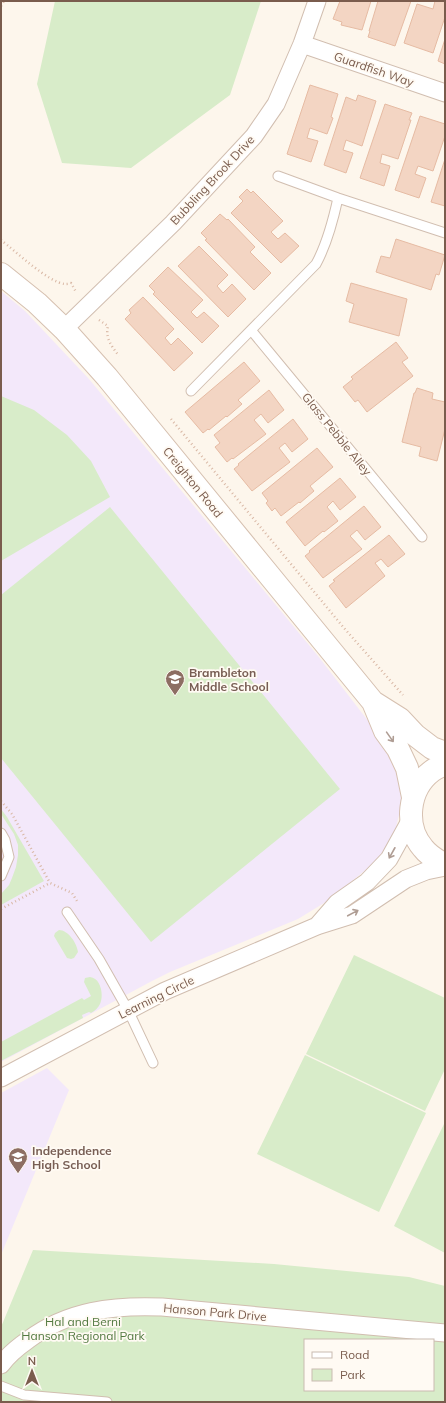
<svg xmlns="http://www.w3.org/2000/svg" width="446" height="1403" font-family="Mulish,sans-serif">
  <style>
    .education { fill: #f3e8fa }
    .green { fill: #d8ecc9; fill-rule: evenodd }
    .building { fill: #f3d5c3; stroke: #e6bba3 }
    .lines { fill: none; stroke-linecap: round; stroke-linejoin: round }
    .lane-casing { stroke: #d1beb0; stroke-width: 11 }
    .street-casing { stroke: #d1beb0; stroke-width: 19 }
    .secondary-casing { stroke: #d6c0b0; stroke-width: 24 }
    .path { stroke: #d9b8a5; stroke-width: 2.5; stroke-dasharray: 1 3; stroke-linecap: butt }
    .lane { stroke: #fff; stroke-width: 9 }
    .street { stroke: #fff; stroke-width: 17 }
    .secondary { stroke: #fff; stroke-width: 22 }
    .oneway { stroke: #af9d94 }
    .labels { text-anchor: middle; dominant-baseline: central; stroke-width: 3.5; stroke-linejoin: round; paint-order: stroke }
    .street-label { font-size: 12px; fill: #7a5c4d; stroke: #fffaf3 }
    .education-label { font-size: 12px; font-weight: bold; fill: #785e54; stroke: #fffaf3; text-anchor: start }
    .park-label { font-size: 12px; fill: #537a41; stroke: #fffaf3 }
  </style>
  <rect width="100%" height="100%" fill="#fdf6ec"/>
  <path class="education" d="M1,291L25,311L89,379L318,656L379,735L401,778L402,803L396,827L388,845L374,863L329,900L298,919L170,972L152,981L1,1062Z
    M47,1068L69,1090L1,1255V1093Z"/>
  <path class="green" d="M55,1H261L230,95L131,168L62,163L37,84Z
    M1,396L34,410L67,435L91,461L110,497L1,561Z
    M110,507L340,789L151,942L1,758V595Z
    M1,809L7,817L44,881L1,905V894L9,885L12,878L16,867L18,855V845L14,834L1,814Z
    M59,930C68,930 77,943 78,952L74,958L71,959L67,958L54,936L55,933Z
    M354,955L445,998V1069L425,1111L306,1054Z
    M90,977C101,978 104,995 100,1004C98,1008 95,1011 91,1013L89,1012L82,1015L83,1018L1,1061V1042L82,998L84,1000L91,996L84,982L85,978Z
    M305,1055L426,1113L379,1212L257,1154Z
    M445,1122V1253L394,1226Z
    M33,1250L274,1264L409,1277L445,1286V1402H1V1327ZM305,1340H433V1390H305Z"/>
  <path class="building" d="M340,1H371L362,30L341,25L342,22L333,19Z
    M378,1H411L395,46L368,37L370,31H369Z
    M435,1H445V17L433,53L404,43L417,4L433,9Z
    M445,39V64L438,61Z
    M310,85L338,94L331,117L333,118L327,134L310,128L307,138L318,141L311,162L287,154Z
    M358,95L376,101L362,146L346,140L343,150L353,153L346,173L324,165L346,97L356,101Z
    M385,104L412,113L409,120H411L398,159L382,154L380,163L390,166L384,186L360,178Z
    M420,116L445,124V136L433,171L418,166L415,174L426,178L419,198L395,190Z
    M445,159V206L431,202Z
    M247,189L251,193L253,191L283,221L271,232L278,239L285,233L299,246L281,263L231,213L243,201L239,197Z
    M220,214L227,220L228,219L255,247L250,252L271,273L254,290L205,240L207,239L201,233Z
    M396,239L445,255L439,275L436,274L431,290L376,272L381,256L390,258Z
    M199,246L228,275L217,286L223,293L232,284L246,299L228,317L178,266Z
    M168,267L203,300L191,312L197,318L204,312L219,326L202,343L153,294L155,292L149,286Z
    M351,283L407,299L399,336L349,322L354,304L346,301Z
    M143,297L174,329L165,338L171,345L178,338L193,353L174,371L125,319L131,313L129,310Z
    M396,342L408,358L402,362L413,376L367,412L358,400L355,402L343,387L353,379L351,377Z
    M244,362L260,381L238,400L242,404L227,417L226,416L209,430L208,429L203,433L185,412Z
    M417,388L433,393L432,399L445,402V429L437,461L419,456L421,447L402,442L414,393H415Z
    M269,390L284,410L268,423L261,414L254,420L266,434L233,459L232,458L227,462L215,447L220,443L214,435Z
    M293,419L308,439L292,452L285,443L279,448L290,462L252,491L234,469L239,465L238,464Z
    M317,448L333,467L310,486L314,491L300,503L299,502L281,516L275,508L272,511L266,503L268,501L262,493Z
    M340,478L356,497L340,510L333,501L327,507L338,521L324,532L323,531L305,546L286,522Z
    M364,506L381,527L365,540L357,530L350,536L362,549L323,578L305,556L310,552L309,551Z
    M389,535L405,554L388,567L381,559L375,563L385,576L346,608L329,586L335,581L333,580Z"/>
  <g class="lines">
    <g class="lane-casing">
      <path id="lane" d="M278,176L338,198L445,233
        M251,330L422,537
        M191,391L316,264C327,244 333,221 338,198
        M1,833L5,840L9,857L1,876
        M67,912L99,959L128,1010L153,1063
        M1,1386L24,1395L107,1402"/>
    </g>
    <g class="street-casing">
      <path id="street" d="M302,44L445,93
        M64,329L173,223L254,136L276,104L302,44L317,1
        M317,926L337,903L367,882L389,859L411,819
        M1,1078L165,991L317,926L352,915L406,879L426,871L445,867
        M1,1365C8,1355 18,1347 28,1340C68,1310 113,1305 162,1307L445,1333"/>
    </g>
    <g class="secondary-casing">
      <path id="secondary" d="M1,274L37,303L64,329L107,377L373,702L385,731L398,749L407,768L413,797
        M373,702L400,719L415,735L432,748L445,753
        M445,764C441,766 436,768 432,771C408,789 404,826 423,848C429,856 437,860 445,865"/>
    </g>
    <path class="path" d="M1,6L4,1
      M1,240C14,250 49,283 65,284C65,284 70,284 71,283L76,292
      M99,320L108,326C105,338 112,347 119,356
      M171,419L344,628L403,695
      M1,801L12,814L50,883
      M1,909L50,883L72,893L77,901"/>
    <use href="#lane" class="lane"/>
    <use href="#street" class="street"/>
    <use href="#secondary" class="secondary"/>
  </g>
  <defs><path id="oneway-shaft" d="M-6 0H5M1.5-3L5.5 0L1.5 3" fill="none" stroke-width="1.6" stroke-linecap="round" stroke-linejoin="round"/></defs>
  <g class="oneway">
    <use href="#oneway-shaft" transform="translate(390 737) rotate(55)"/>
    <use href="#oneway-shaft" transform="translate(392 853) rotate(119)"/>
    <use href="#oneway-shaft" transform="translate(353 913) rotate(-28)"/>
  </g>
  <defs>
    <g id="school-pin" transform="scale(1)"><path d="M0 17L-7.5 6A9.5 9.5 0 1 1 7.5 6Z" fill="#8d6e63" stroke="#fffaf3"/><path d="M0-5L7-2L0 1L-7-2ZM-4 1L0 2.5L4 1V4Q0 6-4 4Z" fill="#fff"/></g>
  </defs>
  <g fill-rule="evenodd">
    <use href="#school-pin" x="175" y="679"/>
    <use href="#school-pin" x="18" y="1157"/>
  </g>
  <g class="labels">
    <g class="street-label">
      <text transform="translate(374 69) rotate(19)">Guardfish Way</text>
      <text transform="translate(212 180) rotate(-47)">Bubbling Brook Drive</text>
      <text transform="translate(337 434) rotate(51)">Glass Pebble Alley</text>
      <text transform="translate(193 482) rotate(51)">Creighton Road</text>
      <text transform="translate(156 997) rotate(-26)">Learning Circle</text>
      <text transform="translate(215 1312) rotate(5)">Hanson Park Drive</text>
    </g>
    <g class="education-label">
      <text x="189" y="672">Brambleton<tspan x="189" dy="14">Middle School</tspan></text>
      <text x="32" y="1150">Independence<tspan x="32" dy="14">High School</tspan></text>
    </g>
    <g class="park-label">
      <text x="83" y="1321">Hal and Berni<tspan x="83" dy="14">Hanson Regional Park</tspan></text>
    </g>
  </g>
  <rect width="446" height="1403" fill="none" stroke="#7a5c4d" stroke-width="4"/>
  <rect x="304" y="1339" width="130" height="52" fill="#fffaf3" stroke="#cabbb1"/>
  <rect x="312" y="1352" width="20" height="6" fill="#ffffff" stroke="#cabbb1"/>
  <text x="340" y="1359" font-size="12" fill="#7a5c4d">Road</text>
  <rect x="312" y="1369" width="20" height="12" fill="#d8ecc9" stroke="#cabbb1"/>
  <text x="340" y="1379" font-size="12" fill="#7a5c4d">Park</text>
  <g transform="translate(32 1371)" stroke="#fffaf3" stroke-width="3" paint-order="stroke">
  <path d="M0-3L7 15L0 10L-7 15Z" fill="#7a5c4d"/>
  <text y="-6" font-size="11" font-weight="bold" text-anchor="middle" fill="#7a5c4d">N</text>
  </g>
</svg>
